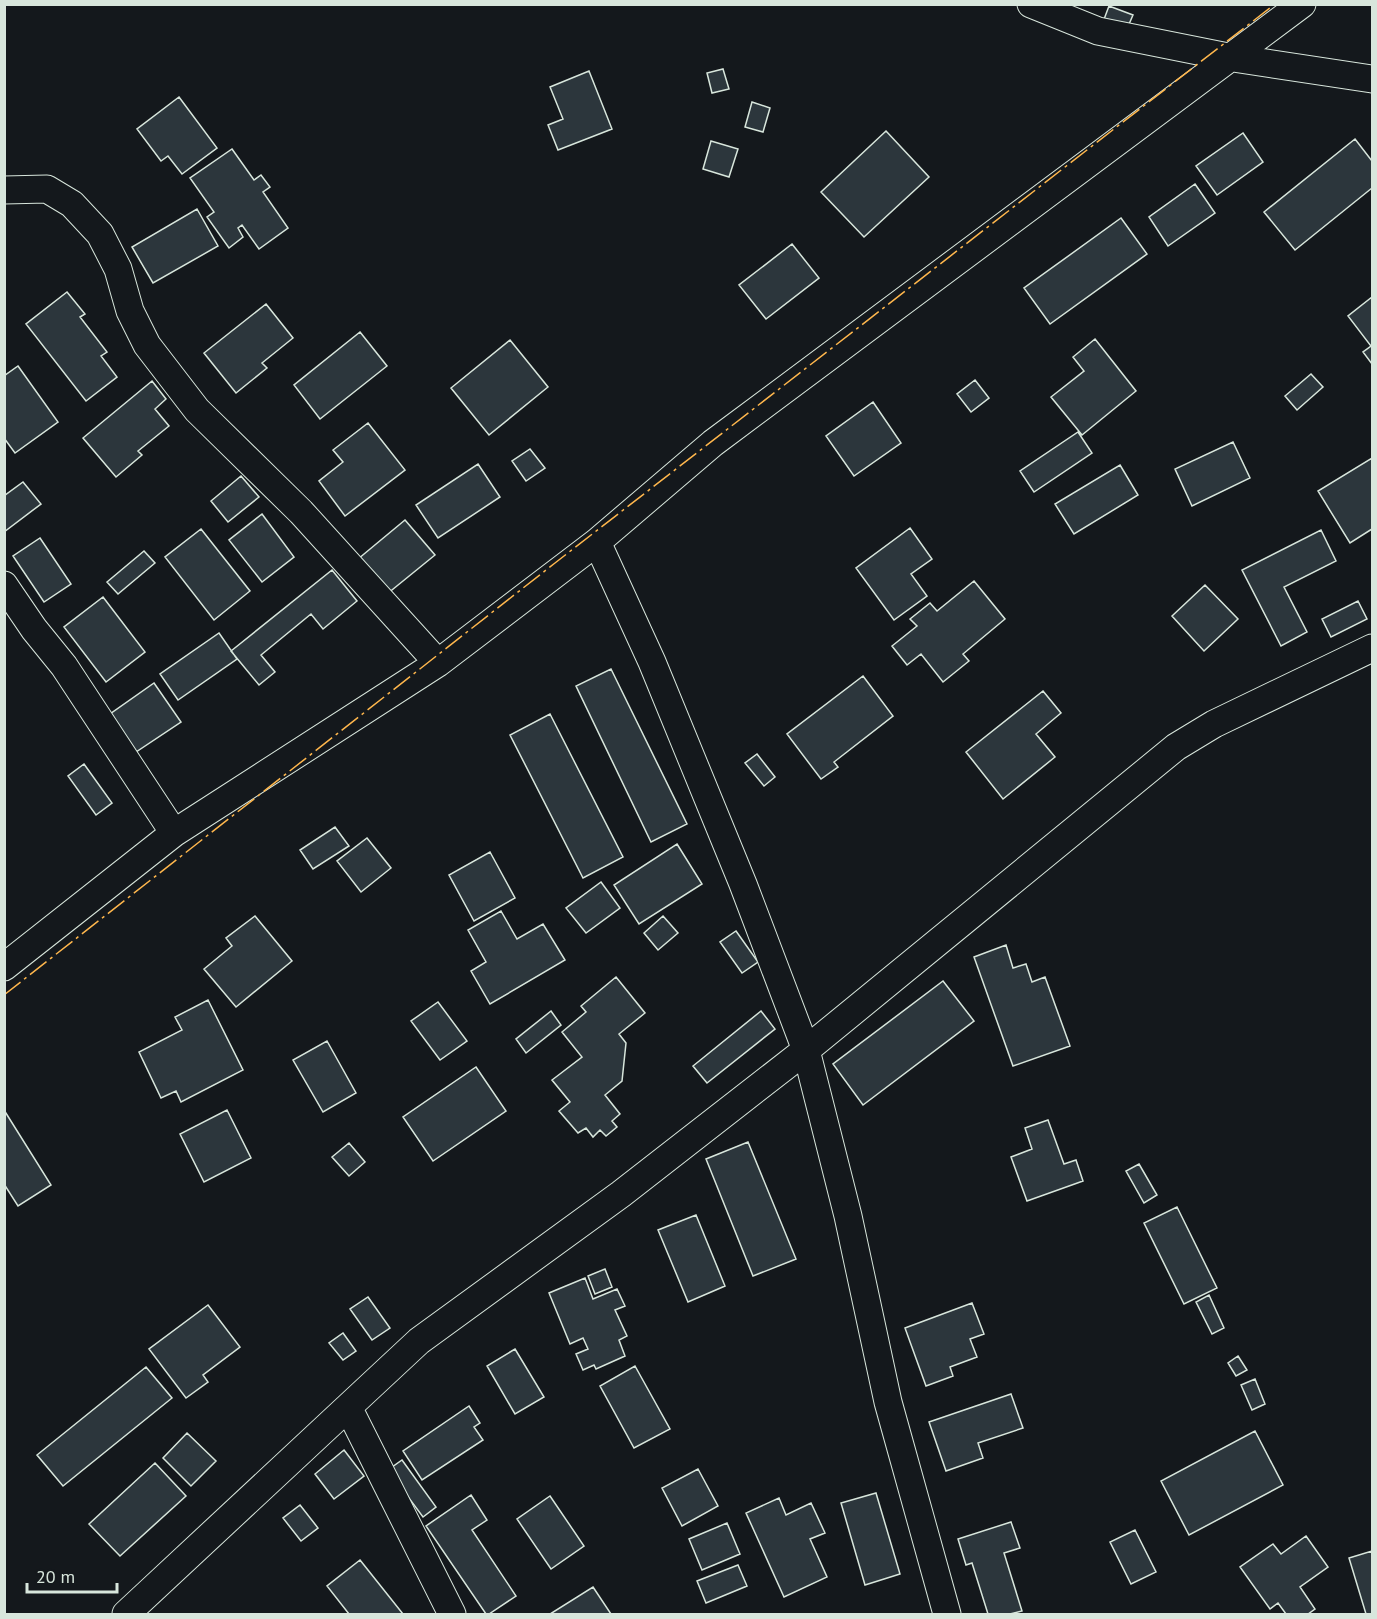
<svg xmlns="http://www.w3.org/2000/svg" width="1377" height="1619" font-family="'PT Sans',sans-serif">
  <style>
    .building { fill: #2c363c; stroke: #d8e6dc; stroke-width: 1.5 }
    .lines { fill: none; stroke-linecap: round; stroke-linejoin: round }
    .minor-casing { stroke: #d8e6dc; stroke-width: 29 }
    .minor { stroke: #14181c; stroke-width: 27 }
    .power { stroke: #ffb74d; stroke-width: 1.5; stroke-dasharray: 21 4.5 3 4.5; stroke-linecap: butt }
  </style>
  <rect width="100%" height="100%" fill="#14181c"/>
  <path class="building" d="M1109,6L1133,15L1126,31L1103,22Z
    M723,69L729,89L712,93L707,73Z
    M589,71L612,129L558,150L548,125L563,119L550,87Z
    M179,97L217,148L182,174L168,156L161,161L137,129Z
    M752,102L770,108L763,132L745,127Z
    M886,131L929,177L864,237L821,192Z
    M1243,133L1263,162L1217,195L1196,166Z
    M1355,139L1372,161V188L1295,250L1264,212Z
    M711,141L738,149L729,177L703,169Z
    M232,149L254,180L261,175L270,187L263,192L288,228L259,249L242,225L238,228L243,237L229,248L207,217L214,212L190,178Z
    M1195,184L1215,213L1168,246L1149,217Z
    M197,209L218,246L153,283L132,247Z
    M1121,218L1147,254L1050,324L1024,288Z
    M792,244L819,278L766,319L739,285Z
    M67,292L85,314L80,317L107,352L101,356L117,377L86,401L26,324Z
    M1372,297V364L1363,352L1371,346L1348,316Z
    M266,304L293,338L262,363L267,368L236,393L204,353Z
    M360,332L387,366L320,419L294,385Z
    M1095,339L1136,391L1082,435L1051,397L1084,371L1073,357Z
    M510,340L548,387L489,435L451,388Z
    M18,366L58,422L15,453L4,438V376Z
    M1311,374L1323,387L1297,410L1285,396Z
    M975,380L989,398L971,412L957,394Z
    M152,381L166,399L155,409L169,426L138,451L142,455L116,477L83,438Z
    M873,402L901,443L854,476L826,436Z
    M368,423L405,470L345,516L319,481L343,462L333,450Z
    M1078,432L1092,453L1034,492L1020,471Z
    M1233,442L1250,478L1192,506L1175,469Z
    M530,449L545,468L526,481L512,461Z
    M1372,458V529L1350,543L1318,491Z
    M478,464L500,497L438,538L416,505Z
    M1120,465L1138,495L1074,534L1055,504Z
    M241,476L259,497L228,522L211,501Z
    M23,482L41,504L4,532V496Z
    M262,514L294,557L262,582L229,540Z
    M405,520L435,555L387,594L358,559Z
    M910,528L932,559L911,574L927,596L894,620L856,568Z
    M201,529L250,591L214,620L165,557Z
    M1321,530L1336,561L1284,587L1307,632L1281,646L1242,570Z
    M40,538L71,584L44,602L13,556Z
    M144,551L155,563L118,594L107,582Z
    M332,570L357,601L323,629L311,614L261,655L275,672L259,685L231,651Z
    M974,581L1005,619L963,654L969,661L943,682L921,654L907,665L892,646L917,626L910,619L930,603L937,611Z
    M1205,585L1238,619L1204,651L1172,616Z
    M103,597L145,652L106,682L64,627Z
    M1358,601L1367,619L1331,637L1322,619Z
    M219,633L237,659L178,700L160,674Z
    M611,669L687,824L651,842L576,686Z
    M863,676L893,716L834,762L838,767L821,779L787,734Z
    M154,683L181,722L136,752L110,714Z
    M1043,691L1061,713L1036,734L1055,757L1003,799L966,752Z
    M550,714L623,857L583,878L510,735Z
    M757,754L775,777L764,786L745,763Z
    M84,764L112,803L96,815L68,776Z
    M335,827L349,846L313,869L300,850Z
    M367,838L391,868L361,892L337,861Z
    M677,844L702,884L639,924L614,885Z
    M490,852L515,898L474,921L449,875Z
    M601,882L620,908L586,933L566,908Z
    M501,911L517,939L543,924L565,960L490,1004L471,971L486,962L468,930Z
    M255,916L292,961L236,1007L204,969L232,946L226,938Z
    M663,916L678,933L658,950L644,933Z
    M736,931L758,962L742,973L720,942Z
    M1006,945L1013,968L1026,964L1032,982L1045,977L1070,1046L1013,1066L974,957Z
    M616,977L645,1013L619,1034L626,1043L622,1081L605,1095L620,1114L612,1121L617,1127L606,1136L600,1130L593,1137L586,1128L578,1133L559,1111L570,1102L552,1080L582,1057L562,1032L586,1012L581,1006Z
    M943,981L974,1021L863,1105L833,1064Z
    M208,1000L243,1070L181,1102L176,1091L161,1098L139,1052L182,1030L175,1017Z
    M438,1002L467,1041L440,1060L411,1021Z
    M551,1011L561,1025L526,1053L516,1039Z
    M761,1011L775,1029L707,1083L693,1066Z
    M327,1041L356,1093L323,1112L293,1060Z
    M476,1067L506,1111L433,1161L403,1117Z
    M4,1110L51,1185L18,1206L4,1184Z
    M227,1110L251,1158L204,1182L180,1134Z
    M1048,1120L1064,1164L1076,1160L1083,1181L1027,1201L1011,1157L1032,1149L1025,1128Z
    M748,1142L796,1259L753,1276L706,1159Z
    M349,1143L365,1162L349,1176L332,1157Z
    M1139,1164L1157,1195L1144,1203L1126,1171Z
    M1177,1207L1217,1288L1184,1304L1144,1223Z
    M696,1215L725,1286L688,1302L658,1230Z
    M605,1269L612,1287L595,1294L588,1276Z
    M585,1278L593,1299L617,1289L625,1306L615,1310L627,1336L619,1340L625,1356L596,1369L594,1365L583,1370L576,1354L588,1349L583,1338L570,1344L549,1293Z
    M1209,1295L1224,1328L1212,1334L1196,1302Z
    M368,1297L390,1328L372,1340L350,1309Z
    M972,1303L984,1334L970,1339L977,1357L950,1367L953,1376L926,1386L905,1328Z
    M208,1305L240,1347L203,1375L208,1382L186,1398L149,1349Z
    M343,1333L356,1351L343,1360L329,1343Z
    M515,1349L544,1397L515,1414L487,1366Z
    M1238,1356L1247,1370L1236,1376L1228,1363Z
    M635,1366L670,1429L634,1448L600,1386Z
    M146,1367L172,1398L63,1486L37,1455Z
    M1255,1379L1265,1404L1252,1410L1241,1385Z
    M1011,1394L1023,1428L978,1443L983,1458L946,1471L929,1422Z
    M469,1406L480,1423L474,1427L483,1440L422,1480L403,1451Z
    M1255,1431L1283,1485L1189,1535L1161,1481Z
    M187,1433L216,1461L191,1486L163,1458Z
    M344,1450L364,1476L334,1499L315,1474Z
    M402,1460L436,1507L423,1517L388,1470Z
    M155,1463L186,1496L120,1556L89,1524Z
    M698,1469L718,1506L682,1526L662,1488Z
    M876,1493L900,1574L865,1585L841,1503Z
    M471,1495L487,1520L472,1530L516,1596L489,1614H486L426,1526Z
    M550,1496L584,1546L551,1569L517,1519Z
    M779,1498L786,1515L811,1503L825,1533L810,1539L827,1577L784,1597L746,1513Z
    M300,1505L318,1528L301,1541L283,1518Z
    M1011,1522L1020,1548L1004,1553L1022,1611L1010,1614H988L972,1563L966,1565L958,1539Z
    M727,1523L740,1554L702,1570L689,1539Z
    M1135,1530L1156,1572L1131,1584L1110,1542Z
    M1306,1536L1328,1567L1300,1587L1315,1609L1308,1614H1286L1278,1603L1270,1609L1240,1567L1273,1544L1281,1554Z
    M1372,1551V1614H1366L1349,1558Z
    M360,1560L403,1614H349L327,1586Z
    M738,1565L747,1586L706,1603L697,1581Z
    M593,1587L611,1614H550Z"/>
  <g class="lines">
    <g class="minor-casing">
      <path id="minor" d="M1031,4L1098,31L1233,58L1372,79
        M4,190L47,189L72,204L100,234L118,269L130,311L147,345L197,410L301,512L438,663
        M597,542L652,662L743,884L806,1050L848,1216L888,1402L947,1614
        M4,585L34,629L64,666L174,833
        M4,967L174,833L438,663L597,542L713,443L1302,4
        M349,1409L452,1614
        M126,1614L419,1341L621,1194L806,1050L1176,747L1214,724L1372,648"/>
    </g>
    <use href="#minor" class="minor"/>
    <path class="power" d="M4,995L555,563L1275,4"/>
  </g>
  <rect width="1377" height="1619" fill="none" stroke="#d8e6dc" stroke-width="12"/>
  <path d="M27 1583v9h90v-9" fill="none" stroke="#d8e6dc" stroke-width="3"/>
  <text x="36" y="1583" font-size="18" fill="#d8e6dc" stroke="#14181c" stroke-width="4.5" paint-order="stroke">20 m</text>
</svg>
